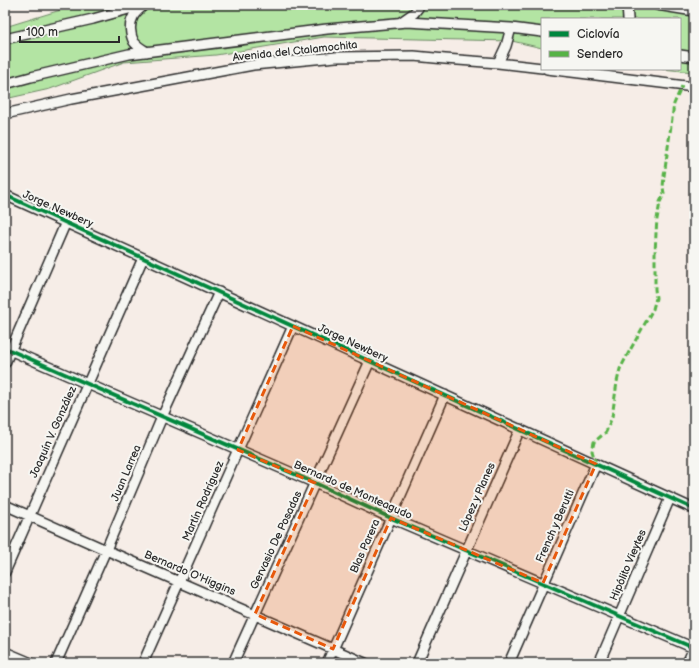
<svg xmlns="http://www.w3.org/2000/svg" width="699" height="668" font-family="'Balsamiq Sans',sans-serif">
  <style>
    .green { fill: #b3e4a3; stroke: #6f8867 }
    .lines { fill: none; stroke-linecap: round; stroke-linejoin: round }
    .minor-casing { stroke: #2b2b2b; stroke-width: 12 }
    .minor { stroke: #f6f6f2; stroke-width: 9 }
    .quiet { stroke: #56b246; stroke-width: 3; stroke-dasharray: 6 3; stroke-linecap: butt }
    .cycleway-casing { stroke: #f6f6f2; stroke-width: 6 }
    .cycleway { stroke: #00873e; stroke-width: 4 }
    .marked { fill: #e8590c; fill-opacity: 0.2; stroke: #e8590c; stroke-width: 3; stroke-dasharray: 8 5; stroke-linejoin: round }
    .labels { text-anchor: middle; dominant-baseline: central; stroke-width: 4; stroke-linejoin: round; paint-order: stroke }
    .street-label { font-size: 11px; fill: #2b2b2b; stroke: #f6f6f2 }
  </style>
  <rect width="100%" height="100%" fill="#f6ede7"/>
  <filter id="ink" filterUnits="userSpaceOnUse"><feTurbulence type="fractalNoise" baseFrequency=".025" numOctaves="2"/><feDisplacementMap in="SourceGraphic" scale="8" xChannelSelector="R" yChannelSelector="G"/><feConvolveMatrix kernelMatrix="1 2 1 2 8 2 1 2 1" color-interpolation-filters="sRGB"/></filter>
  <g filter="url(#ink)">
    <path class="green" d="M77,5H694V72L662,69H680V19H542V48L512,41L324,37L216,55L124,62L50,89L5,99V27Z"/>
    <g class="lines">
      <g class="minor-casing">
        <path id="minor" d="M144,5C140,9 135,12 133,17C129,24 130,35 134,42C137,46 142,49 147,52
          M627,5L628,19
          M657,5L694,11
          M401,22L414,13L418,8
          M5,39L93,19L143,5
          M680,55L694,57
          M498,63L506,46L511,28
          M547,69L694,87
          M5,84L31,77L129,54L327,29L407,22L511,28L542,32
          M5,114L71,99L253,65L336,57L414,56L445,59L498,63L542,68
          M5,195L694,509
          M5,348L315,483L391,518L694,648
          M5,363L66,222
          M5,505L106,550L365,663
          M5,572L143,258
          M5,652L31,663
          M56,663L106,550L162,417L219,292
          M143,663L293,326
          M233,663L370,361
          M327,663L445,395
          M417,663L520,429
          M509,663L596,464
          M599,663L670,498
          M687,663L694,648"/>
      </g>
      <use href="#minor" class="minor"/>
      <path class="quiet" d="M596,464L592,451L594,442L606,432L612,417L617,382L620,369L629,352L653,309L656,298L655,289V254L656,233L657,219L659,208L660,202L664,194L663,187L664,176L674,104L682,86"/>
      <g class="cycleway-casing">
        <path id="cycleway" d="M5,195L694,509
          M5,348L315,483L391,518L694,648"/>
      </g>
      <use href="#cycleway" class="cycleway"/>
    </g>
  </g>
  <path class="marked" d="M293,326L596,464L543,583L391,518L333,649L255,614L315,483L238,450Z"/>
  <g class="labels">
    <g class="street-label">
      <text transform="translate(295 51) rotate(-6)">Avenida del Ctalamochita</text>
      <text transform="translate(58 209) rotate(24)">Jorge Newbery</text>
      <text transform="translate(353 343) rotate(25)">Jorge Newbery</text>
      <text transform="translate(53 432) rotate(-66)">Joaquín V. González</text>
      <text transform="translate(126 473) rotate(-67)">Juan Larrea</text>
      <text transform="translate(353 490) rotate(24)">Bernardo de Monteagudo</text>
      <text transform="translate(477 497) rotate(-66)">López y Planes</text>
      <text transform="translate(203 501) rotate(-66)">Martín Rodríguez</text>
      <text transform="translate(555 526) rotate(-66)">French y Berutti</text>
      <text transform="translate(276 540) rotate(-65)">Gervasio De Posadas</text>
      <text transform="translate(365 546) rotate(-66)">Blas Parera</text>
      <text transform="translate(628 565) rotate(-67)">Hipólito Vieytes</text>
      <text transform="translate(190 573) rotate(23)">Bernardo O'Higgins</text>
    </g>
  </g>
  <rect width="699" height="668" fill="none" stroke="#f6f6f2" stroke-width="20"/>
  <rect x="10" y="10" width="679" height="648" fill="none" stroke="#2b2b2b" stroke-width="1.5" filter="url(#ink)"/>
  <rect x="541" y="18" width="140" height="52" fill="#f6f6f2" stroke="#a5a5a2"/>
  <rect x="549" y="31" width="20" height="6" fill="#00873e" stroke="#a5a5a2"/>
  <text x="577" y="38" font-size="12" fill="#2b2b2b">Ciclovía</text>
  <rect x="549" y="51" width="20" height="6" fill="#56b246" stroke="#a5a5a2"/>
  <text x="577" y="58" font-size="12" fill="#2b2b2b">Sendero</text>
  <path d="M20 36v6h99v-6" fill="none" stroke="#2b2b2b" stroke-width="2"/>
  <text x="26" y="36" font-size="12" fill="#2b2b2b" stroke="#f6f6f2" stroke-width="3" paint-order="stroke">100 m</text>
</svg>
